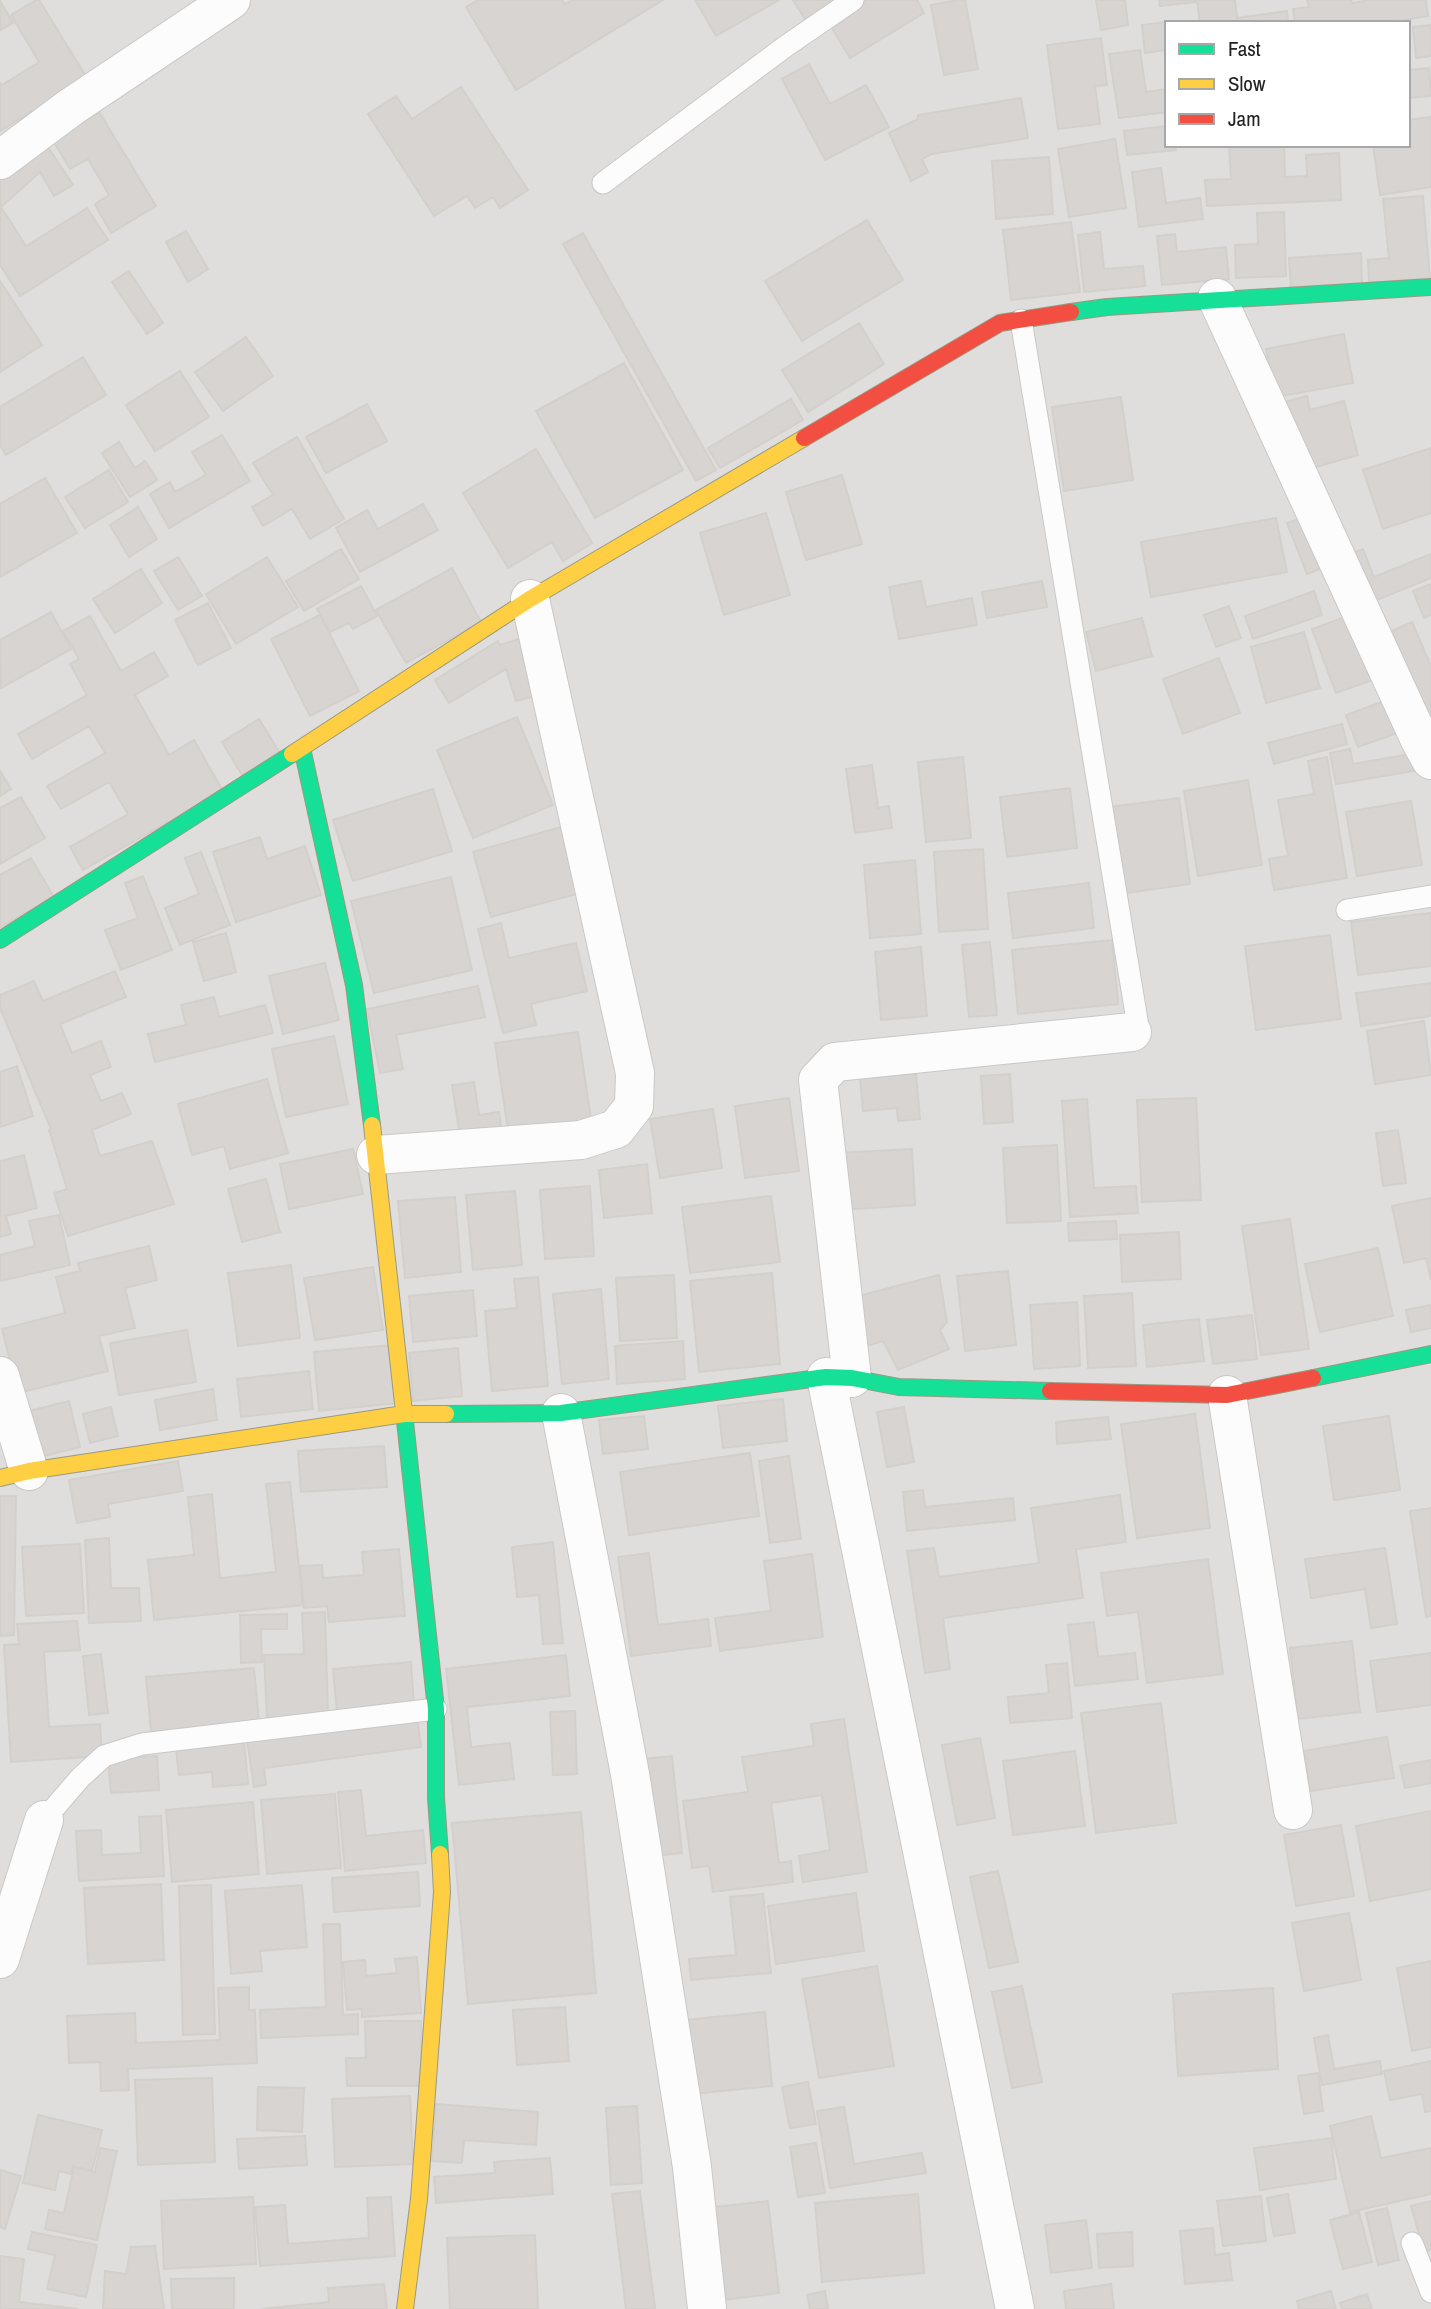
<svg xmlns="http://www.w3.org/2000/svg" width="1431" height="2309" font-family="'Archivo Narrow',sans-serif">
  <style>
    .residential { fill: #dfdedc; fill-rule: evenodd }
    .building { fill: #d7d4d2; stroke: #d3d0cc; stroke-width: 2 }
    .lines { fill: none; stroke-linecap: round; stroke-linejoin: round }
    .lane-casing { stroke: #c9c8c7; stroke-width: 23 }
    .street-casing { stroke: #c9c8c7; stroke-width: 40 }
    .fast-casing { stroke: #999a82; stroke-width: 18 }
    .slow-casing { stroke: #999a82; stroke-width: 18 }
    .jam-casing { stroke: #999a82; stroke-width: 18 }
    .lane { stroke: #fdfcfc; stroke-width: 21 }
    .street { stroke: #fdfcfc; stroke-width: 38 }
    .fast { stroke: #16e098; stroke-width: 16 }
    .slow { stroke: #ffcf43; stroke-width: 16 }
    .jam { stroke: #f24e42; stroke-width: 16 }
  </style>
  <rect width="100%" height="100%" fill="#f0eeeb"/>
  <path class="residential" d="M0,0H1431V2309H0ZM1167,23H1408V145H1167Z"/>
  <path class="building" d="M36,0H39L87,78L0,131V83L2,85L39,62L11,15Z
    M478,0H562L565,4L572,0H663L516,90L466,7Z
    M695,0H779L716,36Z
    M793,0H842L806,21Z
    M867,0H917L924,13L850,58L829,23Z
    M958,0H965L978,69L944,75L931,5Z
    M1096,0H1125L1128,25L1101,30Z
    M1159,0H1235L1237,18L1287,11L1288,23H1200L1197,2L1160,6Z
    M1307,0H1351L1352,3L1370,0H1426L1428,16L1388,23H1295L1293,9L1309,7Z
    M0,1L13,23L0,30Z
    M1174,21L1167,23V50L1145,53L1142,25Z
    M1431,25V56L1416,58L1413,27Z
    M1101,38L1107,85L1095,86L1100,124L1058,129L1047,45Z
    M1140,50L1146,92L1167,89V112L1119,118L1109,54Z
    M809,64L830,104L866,85L889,127L825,160L782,79Z
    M1429,68L1431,96L1408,98V70Z
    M461,87L528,190L500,208L493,197L475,208L467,196L434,216L368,114L396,96L412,119Z
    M1021,98L1028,138L932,154L922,159L928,172L911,181L889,133L918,119V115Z
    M98,110L156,206L111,233L95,204L109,195L88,159L70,169L51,137Z
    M1431,117V187L1380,195L1373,145H1408V120Z
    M1167,126V145H1175L1176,150L1127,155L1124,131Z
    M40,135L73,185L54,196L40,172L1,207L26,246L87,208L108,240L20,296L0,265V164Z
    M1115,139L1126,208L1069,217L1058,149Z
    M1229,145H1284L1285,177L1307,176L1306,155L1339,153L1341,200L1207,206L1205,180L1231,179Z
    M1049,157L1053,214L996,219L992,161Z
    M1161,168L1166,203L1200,198L1203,219L1139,227L1132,172Z
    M1423,196L1430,278L1369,283L1368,260L1389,258L1383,199Z
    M1284,212L1286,276L1236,278L1235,245L1258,244L1257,213Z
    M867,220L903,280L802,341L765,281Z
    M1071,222L1080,292L1011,300L1003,230Z
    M186,231L208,269L188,282L166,242Z
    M1100,232L1104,269L1143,266L1145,286L1084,292L1078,235Z
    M583,233L716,470L696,481L563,244Z
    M1175,234L1177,252L1226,247L1229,279L1162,285L1157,236Z
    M1361,253L1362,284L1291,289L1289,258Z
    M129,271L163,323L147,334L112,282Z
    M0,281L42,345L0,372Z
    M859,323L884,364L808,412L782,370Z
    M1344,334L1353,383L1276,397L1266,349Z
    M246,337L273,376L223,411L195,372Z
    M83,357L106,395L6,455L0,445V407Z
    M624,363L683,470L595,518L536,411Z
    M180,371L209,417L155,451L126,405Z
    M1307,396L1310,410L1344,401L1358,455L1305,470L1281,403Z
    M1121,397L1133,480L1064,491L1052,407Z
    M791,399L803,420L720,468L708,448Z
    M367,404L387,441L326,473L306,437Z
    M222,435L250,481L169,528L150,494L170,482L175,492L206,475L192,452Z
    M297,437L344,519L310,539L292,509L263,526L252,507L273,495L253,463Z
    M119,442L135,468L145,461L157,480L130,497L102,453Z
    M1431,448V513L1383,529L1363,470Z
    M536,449L592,543L563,561L552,542L508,568L463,493Z
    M109,470L128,502L85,528L65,497Z
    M842,475L862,544L806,560L786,492Z
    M45,478L77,533L0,577V504Z
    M423,504L438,530L360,572L336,528L367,510L378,529Z
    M138,507L157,539L129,557L110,525Z
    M766,513L790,595L724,615L700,533Z
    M1309,515L1328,566L1307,574L1287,523Z
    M1276,518L1287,572L1151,597L1141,542Z
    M341,549L359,579L304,611L286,581Z
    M1363,549L1374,577L1431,554V578L1362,606L1342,557Z
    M178,557L202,596L178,610L154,571Z
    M267,557L298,607L236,644L206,594Z
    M452,568L481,622L406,663L376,610Z
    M141,569L162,603L115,633L93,599Z
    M921,581L926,607L972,598L977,625L899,639L889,587Z
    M1042,581L1047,607L987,618L982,592Z
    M1431,584V615L1424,618L1413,591Z
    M361,586L377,616L353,629L349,623L330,632L317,609Z
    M1314,591L1322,615L1253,639L1245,616Z
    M208,603L231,648L198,665L175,620Z
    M1229,606L1241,638L1216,647L1204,615Z
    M51,612L71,649L1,688L0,640Z
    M1353,614L1376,679L1336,693L1312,629Z
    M320,615L359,691L310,716L271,639Z
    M90,616L121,671L154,652L168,676L135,695L169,755L194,740L223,791L83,870L70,847L128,814L109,782L61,809L47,786L105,753L89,726L32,759L18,734L87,695L70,664L79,659L63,631Z
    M1142,618L1152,656L1096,671L1086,632Z
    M1412,622L1431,666V741L1385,634Z
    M1304,632L1320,688L1266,703L1251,647Z
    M522,638L539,695L516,701L506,669L449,703L435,680L498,641L500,645Z
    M1219,658L1240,713L1183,734L1163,679Z
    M1387,700L1398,733L1358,747L1346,715Z
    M517,717L553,805L473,838L437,750Z
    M259,719L280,753L242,775L222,742Z
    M1342,724L1347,744L1274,764L1268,743Z
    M1350,749L1353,764L1411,754L1414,771L1336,784L1330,753Z
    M963,757L971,838L926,842L918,762Z
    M1327,757L1347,878L1274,890L1269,859L1288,856L1278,800L1314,794L1308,761Z
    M872,765L878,808L889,806L892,828L855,833L846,769Z
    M0,771L11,789L0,796Z
    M1248,780L1262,865L1198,876L1184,791Z
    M1070,788L1077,848L1007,857L1000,797Z
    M433,789L452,851L353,881L333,820Z
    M21,797L45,838L0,864V808Z
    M1179,798L1190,884L1119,894L1108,807Z
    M1411,801L1422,865L1357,876L1346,812Z
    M561,827L580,893L491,917L473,852Z
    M260,837L267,859L305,846L321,895L236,922L213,852Z
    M983,849L988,929L939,932L934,852Z
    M201,852L230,925L180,945L165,908L199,894L185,858Z
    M31,858L54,897L0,927V875Z
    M915,860L921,934L870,938L864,865Z
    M143,876L172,950L121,970L105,930L138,918L125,883Z
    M451,877L472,970L374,993L351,901Z
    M1089,883L1094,928L1013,938L1008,893Z
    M1431,913V966L1358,975L1351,922Z
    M501,923L509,958L576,943L587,991L531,1004L536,1025L503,1033L478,929Z
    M226,933L236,972L204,981L193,942Z
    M1330,935L1341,1019L1256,1030L1245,946Z
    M1112,940L1118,1004L1018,1014L1012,950Z
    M990,942L997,1015L969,1017L962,945Z
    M921,947L927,1016L881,1020L875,952Z
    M325,963L339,1020L283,1034L269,976Z
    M115,971L126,997L60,1024L72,1053L101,1041L111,1067L90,1075L101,1101L122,1093L131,1114L92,1130L100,1156L152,1141L174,1204L68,1236L54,1193L67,1189L49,1130L51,1129L0,1008V995L34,981L43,1001Z
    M1431,983V1016L1361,1026L1356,993Z
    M478,986L485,1017L396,1035L403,1069L380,1073L367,1009Z
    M214,997L219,1017L265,1005L273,1033L155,1062L148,1034L186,1025L181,1005Z
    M1424,1021L1431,1075L1375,1084L1367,1031Z
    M578,1032L592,1126L509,1137L495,1043Z
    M334,1036L348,1104L286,1117L272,1049Z
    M17,1066L33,1116L0,1127V1072Z
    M916,1074L920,1119L898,1121L897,1108L863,1111L860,1078Z
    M1010,1074L1013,1122L984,1124L981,1076Z
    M267,1079L288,1153L230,1169L224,1146L192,1155L178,1104Z
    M474,1082L479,1115L499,1112L502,1135L461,1142L452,1085Z
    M789,1098L799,1171L745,1178L735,1106Z
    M1196,1098L1201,1200L1142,1202L1137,1100Z
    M1087,1099L1094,1188L1136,1186L1138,1213L1070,1217L1062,1101Z
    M713,1109L722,1168L660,1178L650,1119Z
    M1398,1130L1406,1183L1383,1186L1376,1133Z
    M1057,1145L1061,1221L1007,1223L1003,1148Z
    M353,1149L363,1194L289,1209L280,1164Z
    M912,1149L915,1205L840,1210L836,1153Z
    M24,1155L37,1208L6,1216L11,1234L0,1237V1161Z
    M647,1164L652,1213L604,1218L599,1170Z
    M266,1179L280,1232L242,1242L228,1189Z
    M590,1186L594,1256L545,1259L540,1190Z
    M515,1191L522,1265L473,1270L466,1195Z
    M771,1196L780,1262L690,1273L682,1207Z
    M455,1197L461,1272L405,1278L398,1201Z
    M1431,1198V1280L1426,1258L1404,1263L1392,1206Z
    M59,1215L70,1265L0,1281V1255L35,1246L29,1221Z
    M1290,1219L1309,1349L1261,1355L1242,1226Z
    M1116,1221L1117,1239L1069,1241L1068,1223Z
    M1179,1232L1181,1279L1122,1282L1120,1235Z
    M149,1246L157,1280L125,1288L135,1328L99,1336L108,1371L18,1393L2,1329L65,1313L56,1277L80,1271L78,1263Z
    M1378,1248L1393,1316L1320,1332L1305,1264Z
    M291,1265L300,1338L238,1346L228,1273Z
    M373,1267L383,1330L315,1340L304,1278Z
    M1008,1271L1016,1345L965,1351L957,1276Z
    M772,1273L780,1364L699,1372L690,1281Z
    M674,1275L677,1338L620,1341L616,1278Z
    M939,1275L947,1322L940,1330L949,1349L898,1370L883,1341L858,1349L854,1297Z
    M538,1277L548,1386L492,1391L485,1311L517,1308L514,1279Z
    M601,1289L609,1379L562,1384L553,1294Z
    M473,1290L477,1336L413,1342L409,1296Z
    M1132,1293L1136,1366L1088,1368L1084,1296Z
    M1077,1302L1080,1366L1034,1369L1030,1305Z
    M1431,1305V1328L1411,1332L1406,1310Z
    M1252,1315L1257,1359L1213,1364L1207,1320Z
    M1199,1319L1204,1361L1147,1367L1143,1325Z
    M187,1330L196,1382L119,1395L110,1343Z
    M683,1341L685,1379L617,1384L615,1346Z
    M392,1345L398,1403L319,1411L314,1352Z
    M458,1348L462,1396L413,1401L409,1353Z
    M309,1371L313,1409L241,1417L237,1379Z
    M213,1389L217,1420L160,1430L155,1400Z
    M783,1399L787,1441L723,1448L718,1406Z
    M69,1401L80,1447L40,1457L29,1411Z
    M111,1407L118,1436L90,1443L83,1414Z
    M904,1407L914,1462L887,1467L877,1412Z
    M1195,1414L1210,1528L1137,1538L1121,1424Z
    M644,1416L648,1449L603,1454L599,1420Z
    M1389,1416L1400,1490L1334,1500L1323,1426Z
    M1108,1417L1111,1439L1057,1444L1056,1422Z
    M384,1446L387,1487L301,1492L298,1451Z
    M750,1453L759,1516L629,1535L620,1472Z
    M789,1456L801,1539L770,1543L759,1461Z
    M178,1461L183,1491L108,1504L110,1517L77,1523L69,1480Z
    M290,1482L303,1605L154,1620L148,1560L194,1555L188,1497L212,1494L220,1578L276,1572L266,1484Z
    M923,1490L925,1507L1013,1498L1015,1520L907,1531L903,1492Z
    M1120,1495L1126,1542L1076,1549L1083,1598L943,1618L950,1669L925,1673L907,1551L934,1548L939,1577L1039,1563L1031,1508Z
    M0,1496H16L14,1635L0,1636Z
    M1431,1508V1616L1426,1617L1410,1511Z
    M109,1538L111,1588H139L141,1621L89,1623L85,1540Z
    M553,1542L563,1643L543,1644L539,1595L517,1597L512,1547Z
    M80,1544L84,1613L26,1616L22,1547Z
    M1385,1548L1397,1624L1371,1628L1365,1589L1311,1598L1305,1559Z
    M399,1549L405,1616L329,1622L327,1606L304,1608L300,1566L322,1565L323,1578L364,1575L362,1552Z
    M649,1553L658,1625L708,1619L711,1646L631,1656L618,1557Z
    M812,1554L823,1637L720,1651L715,1618L771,1611L764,1561Z
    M1208,1559L1223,1674L1147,1683L1138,1612L1107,1616L1101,1573Z
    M325,1612L328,1715L267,1718L264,1655L304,1654L302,1613Z
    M287,1614V1629H261L262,1662L241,1663L240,1615Z
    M77,1621L80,1650L44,1652L49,1727L100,1724L102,1756L11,1762L4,1645L19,1644L17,1624Z
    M1094,1622L1098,1657L1135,1653L1138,1679L1075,1686L1068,1625Z
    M1352,1641L1360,1712L1298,1719L1290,1648Z
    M1431,1653V1705L1377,1712L1370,1661Z
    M101,1654L108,1713L89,1715L83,1656Z
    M566,1655L570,1696L467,1707L471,1747L510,1743L514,1779L459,1785L446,1669Z
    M411,1662L414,1706L337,1712L333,1669Z
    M1067,1663L1072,1718L1010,1723L1008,1697L1049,1693L1046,1665Z
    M254,1668L259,1722L151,1732L146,1677Z
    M1161,1703L1176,1823L1096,1833L1081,1713Z
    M575,1711L577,1774L553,1775L550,1712Z
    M417,1717L421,1747L264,1768L266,1785L254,1787L247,1740Z
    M844,1719L867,1872L803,1882L799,1856L830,1850L822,1795L771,1803L779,1863L791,1861L793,1882L713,1892L709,1866L692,1868L683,1801L748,1792L742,1757L814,1746L811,1724Z
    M1387,1737L1394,1778L1310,1791L1304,1751Z
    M980,1738L995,1818L957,1825L942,1745Z
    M244,1742L248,1784L213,1787L212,1772L179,1775L176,1749Z
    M1075,1751L1085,1826L1013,1835L1003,1761Z
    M157,1756L159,1790L111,1793L108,1759Z
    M672,1756L682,1853L653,1856L643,1759Z
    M1431,1760V1783L1405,1788L1400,1766Z
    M361,1790L366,1836L423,1830L426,1863L345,1871L338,1792Z
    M335,1794L341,1868L267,1874L261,1800Z
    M253,1802L259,1874L172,1882L166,1810Z
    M1431,1811V1889L1370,1901L1356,1826Z
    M581,1812L596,1993L468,2004L452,1823Z
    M161,1816L164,1876L79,1881L76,1831L101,1830L102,1855L141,1853L139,1817Z
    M1341,1825L1354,1896L1296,1906L1284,1835Z
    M998,1871L1018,1962L989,1968L970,1877Z
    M418,1872L420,1906L334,1912L332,1878Z
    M161,1884L164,1960L88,1964L84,1888Z
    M211,1885L215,2034L183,2035L179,1886Z
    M302,1885L307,1947L260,1951L262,1971L231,1974L225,1891Z
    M856,1893L864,1951L776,1964L768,1906Z
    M763,1894L771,1973L691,1980L689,1959L736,1955L730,1897Z
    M1349,1913L1361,1980L1304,1991L1292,1923Z
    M323,1924H340L343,2015L358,2014V2034L261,2038L260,2010L326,2007Z
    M417,1957L421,2013L362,2017V2009L347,2010L343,1962L365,1960L366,1976L397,1973L395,1959Z
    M1431,1961V2047L1412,2051L1397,1968Z
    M877,1966L894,2066L819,2078L802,1979Z
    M1022,1986L1042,2082L1012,2088L992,1992Z
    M249,1987V2010H255L257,2063L128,2069L129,2090L101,2091L100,2062L69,2063L67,2016L135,2013L136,2043L220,2040L218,1988Z
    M1273,1988L1278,2069L1178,2076L1173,1994Z
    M565,2007L569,2061L517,2065L513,2010Z
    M765,2012L772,2086L693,2094L686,2020Z
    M365,2021H421L422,2086H347L346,2058H366Z
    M1328,2035L1334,2069L1380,2061L1382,2074L1322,2085L1314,2038Z
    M1431,2061V2111L1425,2112L1422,2094L1390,2100L1384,2071Z
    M1318,2073L1323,2111L1304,2114L1298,2076Z
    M212,2078L215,2162L138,2165L135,2080Z
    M808,2082L816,2124L790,2128L782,2087Z
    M258,2087L304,2088L302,2132L257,2130Z
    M410,2096L413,2164L335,2167L332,2099Z
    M436,2104L538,2112L536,2145L464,2140L462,2163L432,2161Z
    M637,2106L642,2183L611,2185L606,2108Z
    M844,2107L854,2164L922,2153L926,2173L830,2188L817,2111Z
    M38,2115L102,2130L92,2171L73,2166L71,2174L59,2171L55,2190L23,2183Z
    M1371,2116L1381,2158L1431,2148V2194L1350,2212L1330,2126Z
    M305,2136L307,2165L239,2169L237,2139Z
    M1331,2138L1336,2179L1260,2190L1254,2148Z
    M816,2143L825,2193L798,2197L790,2147Z
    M100,2148L117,2151L97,2240L45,2229L49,2210L64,2213L74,2167L95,2172Z
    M550,2158L553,2194L436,2203L434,2177L495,2173L494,2162Z
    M0,2170L21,2176L5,2229L0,2227Z
    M640,2191L655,2309H626L612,2194Z
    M918,2194L924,2273L822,2282L815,2203Z
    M1288,2194L1295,2233L1274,2236L1267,2198Z
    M1261,2196L1266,2241L1223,2246L1217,2201Z
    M253,2197L256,2264L164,2269L161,2201Z
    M391,2197L395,2256L260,2266L255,2207L285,2205L288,2244L369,2238L367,2198Z
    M768,2201L779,2293L716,2301L706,2208Z
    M1431,2201V2250L1424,2252L1411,2206Z
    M1387,2208L1399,2260L1378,2265L1366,2213Z
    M1359,2212L1372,2262L1343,2269L1330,2220Z
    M1086,2220L1092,2268L1051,2273L1045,2225Z
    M1213,2228L1215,2255L1229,2253L1232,2280L1185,2284L1180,2231Z
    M32,2232L97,2245L86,2297L47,2289L55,2255L28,2249Z
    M1132,2232L1133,2266L1099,2268L1097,2234Z
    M535,2235L538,2309H450L447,2238Z
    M155,2246L164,2309H103L105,2271L126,2274L131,2247Z
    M0,2256L24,2259L19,2302L78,2309H0Z
    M234,2278V2309H172L171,2279Z
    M384,2284L387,2309H261L329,2302L328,2288Z
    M1111,2284L1114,2309H1066L1064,2291Z
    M825,2291L828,2309H810L807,2295Z
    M1331,2291L1336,2309H1299L1297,2301Z
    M1367,2294L1372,2309H1342L1340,2303Z"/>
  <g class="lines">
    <g class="lane-casing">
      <path id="lane" d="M603,183L786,46L853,0
        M1021,320L1137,1020L1132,1032
        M1347,910L1431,896
        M44,1820L80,1778L104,1756L142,1744L436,1709
        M1412,2243L1431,2292"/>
    </g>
    <g class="street-casing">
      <path id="street" d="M0,160L71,107L231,0
        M1217,298L1420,740L1431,760
        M376,1155L581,1140L616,1129L634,1106L635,1073L530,599
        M0,1376L29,1471
        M826,1377L1015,2309
        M852,1378L818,1080L835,1062L1132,1032
        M1227,1395L1293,1810
        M561,1413L630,1774L692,2167L707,2309
        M0,1959L44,1820"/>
    </g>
    <g class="fast-casing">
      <path id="fast" d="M1071,312L1107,307L1431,287
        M302,748L354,985L372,1125
        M0,940L292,754
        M1313,1378L1431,1354
        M404,1412L436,1709V1798L440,1854
        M446,1414L561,1413L826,1377L852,1378L899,1387L1050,1391"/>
    </g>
    <g class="slow-casing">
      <path id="slow" d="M292,754L530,599L804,438
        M372,1125L404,1412
        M0,1478L29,1471L404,1414H446
        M405,2309L419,2199L442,1892L440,1854"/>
    </g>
    <g class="jam-casing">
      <path id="jam" d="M804,438L1000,323L1071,312
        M1050,1391L1227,1395L1313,1378"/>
    </g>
    <use href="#lane" class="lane"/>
    <use href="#street" class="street"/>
    <use href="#fast" class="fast"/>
    <use href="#slow" class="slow"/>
    <use href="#jam" class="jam"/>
  </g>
  <rect x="1165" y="21" width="245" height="126" fill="#ffffff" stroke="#a7a7a7" stroke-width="2"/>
  <rect x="1179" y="44" width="35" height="10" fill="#16e098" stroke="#a7a7a7" stroke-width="2"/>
  <text x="1228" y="56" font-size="21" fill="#222222">Fast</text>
  <rect x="1179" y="79" width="35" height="10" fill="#ffcf43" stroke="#a7a7a7" stroke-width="2"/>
  <text x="1228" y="91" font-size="21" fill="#222222">Slow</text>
  <rect x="1179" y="114" width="35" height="10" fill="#f24e42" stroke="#a7a7a7" stroke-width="2"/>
  <text x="1228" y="126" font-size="21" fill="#222222">Jam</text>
</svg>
